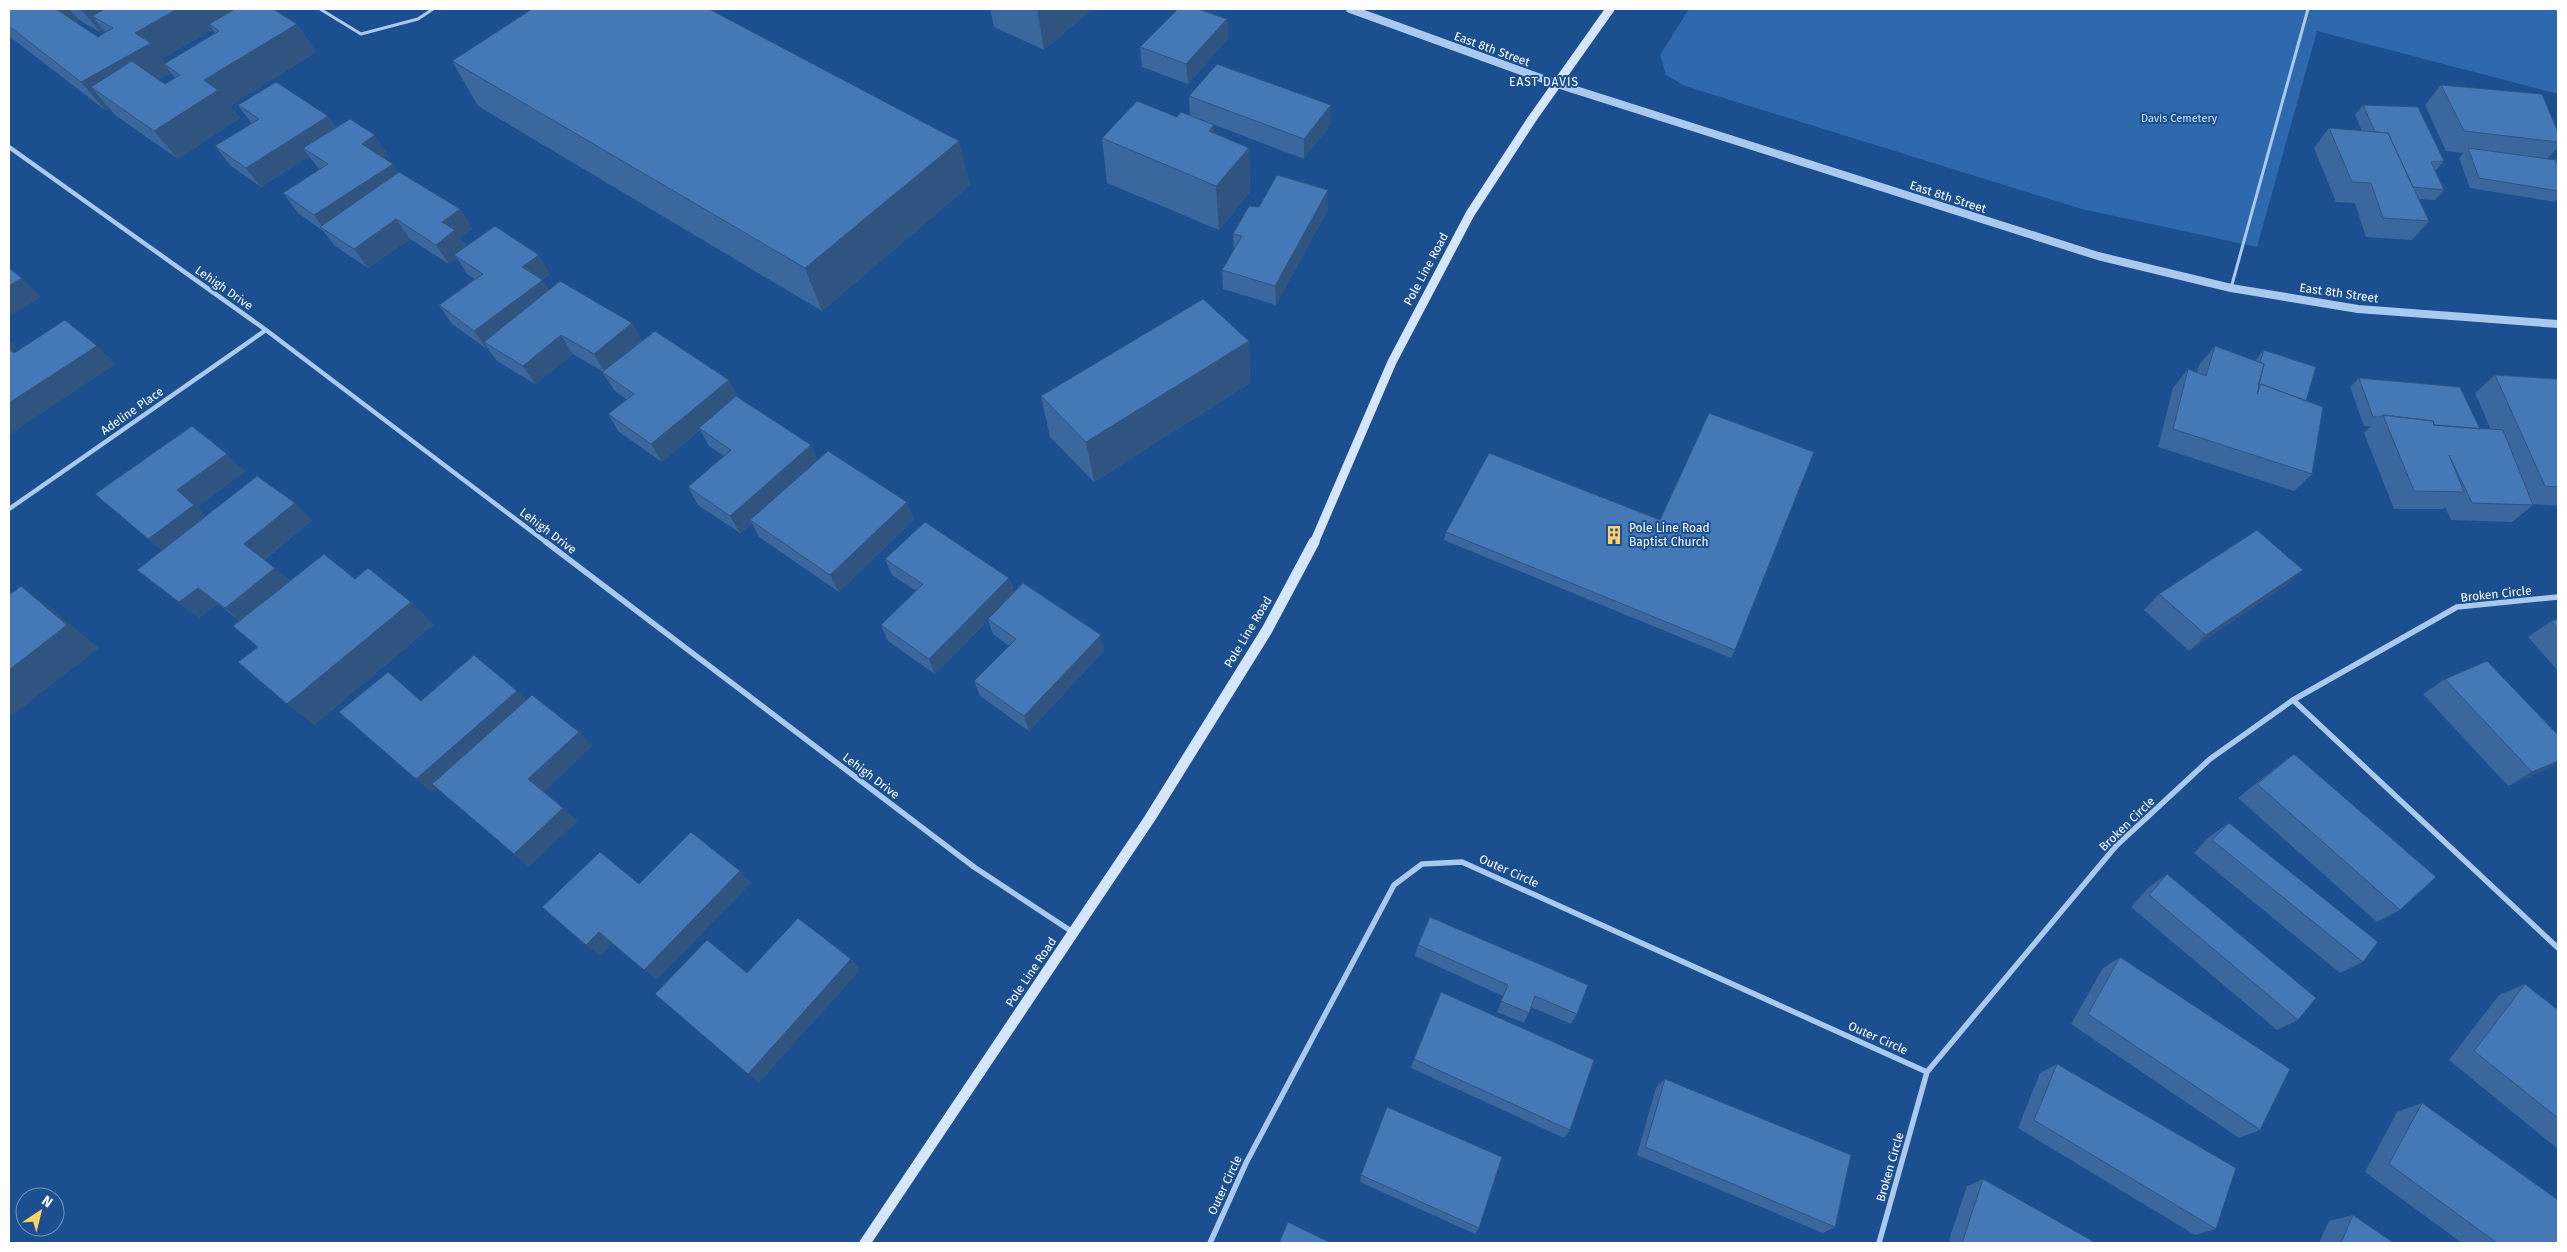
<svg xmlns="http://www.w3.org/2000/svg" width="2567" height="1252" font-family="'Fira Sans',sans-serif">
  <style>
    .green { fill: #2e69ad }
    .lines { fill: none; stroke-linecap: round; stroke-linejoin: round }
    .service { stroke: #a9c9ee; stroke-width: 3 }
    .minor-far1 { stroke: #a9c9ee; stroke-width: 4.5 }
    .minor { stroke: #a9c9ee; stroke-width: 5.5 }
    .tertiary { stroke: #a9c9ee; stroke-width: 8 }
    .secondary-far1 { stroke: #d6e6fa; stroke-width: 9 }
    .secondary { stroke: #d6e6fa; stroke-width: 11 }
    .wall { fill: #3a679d; fill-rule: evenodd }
    .shaded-wall { fill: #305480 }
    .building { fill: #4478b7; stroke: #305480 }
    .labels { text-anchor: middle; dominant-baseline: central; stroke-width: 4; stroke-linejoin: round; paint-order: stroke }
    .far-park-label { font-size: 11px; fill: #cfe3fa; stroke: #1b4f8f }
    .street-label { font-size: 12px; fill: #fff; stroke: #1b4f8f }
    .far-quarter-label { font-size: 12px; letter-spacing: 1px; fill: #fff; stroke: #1b4f8f }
    .poi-label { font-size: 12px; fill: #fff; stroke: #1b4f8f; text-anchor: start }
  </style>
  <rect width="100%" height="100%" fill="#1b4f8f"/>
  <path class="green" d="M1689,9H2558V94L2317,31L2257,247L2082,209L1685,86L1666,75L1660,55Z"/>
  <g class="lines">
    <path class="service" d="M320,9L361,34L418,19L433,9
      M2231,288L2308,9"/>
    <path class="minor-far1" d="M9,147L266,330L547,543
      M9,509L266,330"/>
    <path class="minor" d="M546,542L974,867L1074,933
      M2293,700L2558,948
      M1210,1243L1246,1163L1394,885L1422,864L1462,862L1927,1072
      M1879,1243L1927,1072L2116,846L2210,759L2293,700L2457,607L2558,597"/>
    <path class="tertiary" d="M1350,9L1557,84L2098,256L2231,288L2358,309L2558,324"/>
    <path class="secondary-far1" d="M1314,543L1392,362L1470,214L1532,119L1610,9"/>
    <path class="secondary" d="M865,1243L1150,818L1267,630L1314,542"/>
  </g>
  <path class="wall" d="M9,9H273L297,24L316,52L230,106L240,118L178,159L115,115L109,108L105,110L9,36ZM79,20L101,33L104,31L106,32L98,37L76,22ZM213,30L215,33L166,63L162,58ZM171,73L175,78L165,84L159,80Z
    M532,9H717L713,11L970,185L822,311L478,106L452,61Z
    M990,9H1092L1044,50L994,27Z
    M1227,19L1228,39L1188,84L1142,67L1140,47Z
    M2441,85L2558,132V147L2547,159L2558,169V198L2555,202L2470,188L2459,158L2463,153L2446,151L2425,105Z
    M1189,96L1330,125L1304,159L1191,116L1214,125V133L1249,148L1250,192L1219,230L1107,183L1102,138L1177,117L1190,115Z
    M238,105L328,116L336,128L388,155L383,158L398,173L460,209L472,229L460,238L466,246L550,274L542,279L549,290L632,323L642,341L739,398L811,445L817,460L914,519L839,592L759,537L752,523L740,533L698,505L688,487L724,456L709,446L700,430L662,462L619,432L608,414L627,400L614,390L602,372H603L573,354L535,384L497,361L488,349H487L452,324L439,305L475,279L467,274L457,258L449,264L410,239L368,268L335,246L323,231L298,213L283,193L320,169L318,168L309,156L261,187L231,166L215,146L252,124Z
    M2363,105L2444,161L2435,171L2444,190L2435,200L2419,199L2429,221L2412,240L2366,237L2355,203L2336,202L2314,148L2329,128L2362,131L2355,115Z
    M1328,209L1276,305L1223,289L1222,270L1234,251L1233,234Z
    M1249,341L1250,383L1094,482L1050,437L1041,396Z
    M2215,346L2255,361L2264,350L2306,401L2312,474L2294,491L2158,447L2173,388L2188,369L2197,373L2199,365Z
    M2495,375L2558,379V506L2533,504V505L2512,522L2451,520L2445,507L2444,509H2394L2364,433L2371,426H2364L2350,387L2359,378L2480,429L2491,430L2475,393Z
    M192,426L245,471L197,507L206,516L312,520L264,560L290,581L355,579L411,602L433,625L314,725L257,647L240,621L218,604L199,618L137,570L161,551Z
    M1660,520L1735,650L1731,658L1444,540L1446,532Z
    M885,559L1009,578L1014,592L1104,651L1029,731L980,696L974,681L1009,646L993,634L988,620L935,674L888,641L881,625L916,591L892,575Z
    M2303,570L2285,586L2189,651L2144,610L2159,594Z
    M2558,619V671L2528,637L2551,621Z
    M2445,679L2558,735V763L2551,767L2508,786L2423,694Z
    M2294,754L2400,910L2377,922L2238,798L2275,768Z
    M2229,823L2363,962L2340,973L2194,853L2210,836Z
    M2167,874L2298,1020L2277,1030L2131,907L2149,887Z
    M1418,945L1577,1014L1571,1024L1531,1007L1524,1023L1497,1012L1503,996L1415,956Z
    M2120,957L2260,1130L2239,1138L2071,1024L2103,968Z
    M2525,984L2558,1010V1149L2449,1060L2499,995Z
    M1414,1059L1570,1130L1564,1138L1411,1068Z
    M2057,1064L2216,1229L2195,1235L2018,1128L2040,1073Z
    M1665,1079L1835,1227L1823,1233L1637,1155L1656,1088Z
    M2422,1103L2558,1243H2462L2365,1172L2397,1112Z
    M1361,1175L1479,1228L1475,1234L1360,1182Z
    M1983,1179L2096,1243H1948L1967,1186Z
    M2353,1215L2394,1243H2319L2329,1221Z"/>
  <path class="shaded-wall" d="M50,9H69L79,20L65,28Z
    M81,9H143L92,16L104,31L101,33Z
    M177,9H248L209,24L213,30L162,58L170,68L164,64L171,73L116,104L91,87L109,108L105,110L81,82L135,33Z
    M675,9H717L684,32Z
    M1037,9H1092L1044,50Z
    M1227,19L1228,39L1188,84L1186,64Z
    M297,24L316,52L230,106L240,118L178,159L154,131L204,80Z
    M1331,105L1330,125L1304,159V139Z
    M328,116L341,136L303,148L309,156L261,187L246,168Z
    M1214,125L1216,169L1209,131Z
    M375,135L388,155L375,163L362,144Z
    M959,141L970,185L822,311L805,268Z
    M1249,148L1250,192L1219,230L1216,186Z
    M393,164L406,184L325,230L314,215Z
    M1328,190V209L1276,305L1275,286Z
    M460,209L472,229L460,238L468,250L454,255L457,258L449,264L436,245L442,222Z
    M396,219L410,239L368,268L354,249Z
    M539,255L550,274L534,286L522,267Z
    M22,278L41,297L9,317V286Z
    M543,280L555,299L484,342L488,349H487L474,331Z
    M632,323L642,341L605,373L594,354Z
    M561,335L573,354L535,384L523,366Z
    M9,340L17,347L9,352Z
    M1249,341L1250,383L1094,482L1086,442Z
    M97,346L116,364L9,435V403Z
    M729,380L739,398L699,428L700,430L662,462L651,444Z
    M811,445L819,463L750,520L752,523L740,533L730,516Z
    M227,454L245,471L197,507L213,522L168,556L148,539L177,490Z
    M907,502L914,519L839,592L830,575Z
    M295,503L312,520L262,561L244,544Z
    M275,568L293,584L244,624L225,608Z
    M2303,570L2285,586L2189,651L2206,635Z
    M1009,578L1014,594L988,619V620L935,674L929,659Z
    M21,586L53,610L99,648L9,718V670Z
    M198,588L218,604L199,618L179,602Z
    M411,602L433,625L314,725L287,704Z
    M1101,635L1104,651L1029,731L1024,716Z
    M517,691L532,706L433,793L416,779Z
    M579,732L592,746L543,793L528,779Z
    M2558,761V763L2551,767L2508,786L2532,772Z
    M563,808L578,821L529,867L514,854Z
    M740,871L751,883L657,980L644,970Z
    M599,932L613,943L600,956L586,945Z
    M851,959L860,970L759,1083L748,1074Z"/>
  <path class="building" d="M9,9H56L98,37L113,28L92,16L105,9H177L135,33L151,43L81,82L9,26Z
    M235,9H273L297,24L204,80L218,90L154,131L91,87L132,61L165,84L180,75L164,64L219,31L209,24Z
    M532,9H709L959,141L805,268L452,61Z
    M1178,9H1198L1227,19L1186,64L1140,47Z
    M1217,64L1331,105L1304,139L1189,96Z
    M276,82L328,116L246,168L215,146L259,119L238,105Z
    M2441,85L2542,94L2558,132V142L2464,131Z
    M1137,101L1177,117L1181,112L1214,125L1209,131L1249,148L1216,186L1102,138Z
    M2363,105L2418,107L2444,161L2431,162L2444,190L2413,187L2388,133L2375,132Z
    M350,119L375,135L362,144L393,164L314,215L283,193L328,164L303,148Z
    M2329,128L2388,133L2429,221L2383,218L2371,183L2352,182Z
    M2468,148L2556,160L2558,169V191L2479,178Z
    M399,172L460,209L442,222L455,230L436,245L396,219L354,249L320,227Z
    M1277,175L1328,190L1275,286L1222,270L1242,236L1233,234L1249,206L1259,207Z
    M495,226L539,255L522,267L543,280L474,331L439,305L483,274L454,255Z
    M9,268L22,278L9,286Z
    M560,281L632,323L594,354L561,335L523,366L484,342Z
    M1203,299L1249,341L1086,442L1041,396Z
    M65,320L97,346L9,403V349L14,353Z
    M655,331L729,380L651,444L608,414L634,394L602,372Z
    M2215,346L2264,364L2257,394L2261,384L2323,407L2312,474L2173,429L2188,369L2206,376Z
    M2264,350L2316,367L2306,401L2261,384L2258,386L2264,364L2260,362Z
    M2495,375L2558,379V487L2545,486Z
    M2359,378L2460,387L2480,429L2434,425L2433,421L2383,415L2380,417H2373Z
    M736,396L811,445L730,516L688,487L731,450L699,428Z
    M1709,413L1814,452L1735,650L1446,532L1489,453L1660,520Z
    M2383,415L2433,421L2434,425L2503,430L2533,505L2472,503L2449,455L2464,492L2414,491Z
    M192,426L227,454L177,490L194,505L148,539L95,494Z
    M828,451L907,502L830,575L750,520Z
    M257,476L295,503L244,544L275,568L225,608L198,588L179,602L137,570Z
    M925,522L1009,578L929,659L881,625L923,584L885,559Z
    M2257,530L2303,570L2206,635L2159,594Z
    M324,554L355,579L368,568L411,602L287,704L238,662L258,647L233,626Z
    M1023,583L1101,635L1024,716L974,681L1016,639L988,619Z
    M21,586L67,625L9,670V595Z
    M2558,619V629L2551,621Z
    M474,655L517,691L416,779L339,712L388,672L421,701Z
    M2487,661L2558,735V761L2532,772L2445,679Z
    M532,695L579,732L528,779L563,808L514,854L432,784Z
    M2294,754L2436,877L2400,910L2257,784Z
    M2229,823L2378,942L2363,962L2212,840Z
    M691,832L740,871L644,970L599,932L586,945L542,907L600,852L639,884Z
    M2167,874L2316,998L2298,1020L2149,895Z
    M1430,917L1588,985L1577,1014L1535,996L1529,1013L1501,1001L1508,985L1418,945Z
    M798,918L851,959L748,1074L655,994L707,940L747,973Z
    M2120,957L2290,1069L2260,1130L2088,1014Z
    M2525,984L2558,1010V1118L2474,1051Z
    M1441,992L1594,1060L1570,1130L1414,1059Z
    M2057,1064L2236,1168L2216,1229L2034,1120Z
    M1665,1079L1851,1155L1835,1227L1645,1147Z
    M2422,1103L2558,1200V1243H2497L2389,1164Z
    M1387,1107L1502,1157L1479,1228L1361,1175Z
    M1983,1179L2096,1243H1962Z
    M2353,1215L2394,1243H2341Z
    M1288,1222L1331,1243H1279Z"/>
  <defs>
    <g id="building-bare" transform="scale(1.5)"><path d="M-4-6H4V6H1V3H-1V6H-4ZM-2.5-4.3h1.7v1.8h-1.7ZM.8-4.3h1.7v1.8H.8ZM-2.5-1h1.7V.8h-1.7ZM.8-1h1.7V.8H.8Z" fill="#ffd166" stroke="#1b4f8f" stroke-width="2.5" paint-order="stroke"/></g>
  </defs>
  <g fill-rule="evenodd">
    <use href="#building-bare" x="1614" y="535"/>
  </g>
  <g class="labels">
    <g class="far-park-label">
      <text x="2179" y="118">Davis Cemetery</text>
    </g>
    <g class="street-label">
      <text transform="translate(1492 49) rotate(20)">East 8th Street</text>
      <text transform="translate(1948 197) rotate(18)">East 8th Street</text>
      <text transform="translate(1426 269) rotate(-62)">Pole Line Road</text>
      <text transform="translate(224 288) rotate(35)">Lehigh Drive</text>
      <text transform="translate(2339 293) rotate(8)">East 8th Street</text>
      <text transform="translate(132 411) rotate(-35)">Adeline Place</text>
      <text transform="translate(548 531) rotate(37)">Lehigh Drive</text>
      <text transform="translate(2496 594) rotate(-6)">Broken Circle</text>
      <text transform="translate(1248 632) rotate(-59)">Pole Line Road</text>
      <text transform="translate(871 776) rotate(37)">Lehigh Drive</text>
      <text transform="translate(2127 824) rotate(-44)">Broken Circle</text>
      <text transform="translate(1509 871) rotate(24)">Outer Circle</text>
      <text transform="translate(1031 972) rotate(-56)">Pole Line Road</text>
      <text transform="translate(1878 1038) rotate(24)">Outer Circle</text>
      <text transform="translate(1890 1167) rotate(-74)">Broken Circle</text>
      <text transform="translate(1225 1185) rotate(-65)">Outer Circle</text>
    </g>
    <g class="far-quarter-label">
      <text x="1544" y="82">EAST DAVIS</text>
    </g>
    <g class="poi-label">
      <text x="1629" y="528">Pole Line Road<tspan x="1629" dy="14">Baptist Church</tspan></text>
    </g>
  </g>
  <rect width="2567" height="1252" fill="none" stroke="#ffffff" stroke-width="20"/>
  <g transform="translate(40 1212) rotate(35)"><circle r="24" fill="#1b4f8f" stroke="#7695bc"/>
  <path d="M0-4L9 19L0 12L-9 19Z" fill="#ffd166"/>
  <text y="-8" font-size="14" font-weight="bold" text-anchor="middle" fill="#ffffff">N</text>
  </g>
</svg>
